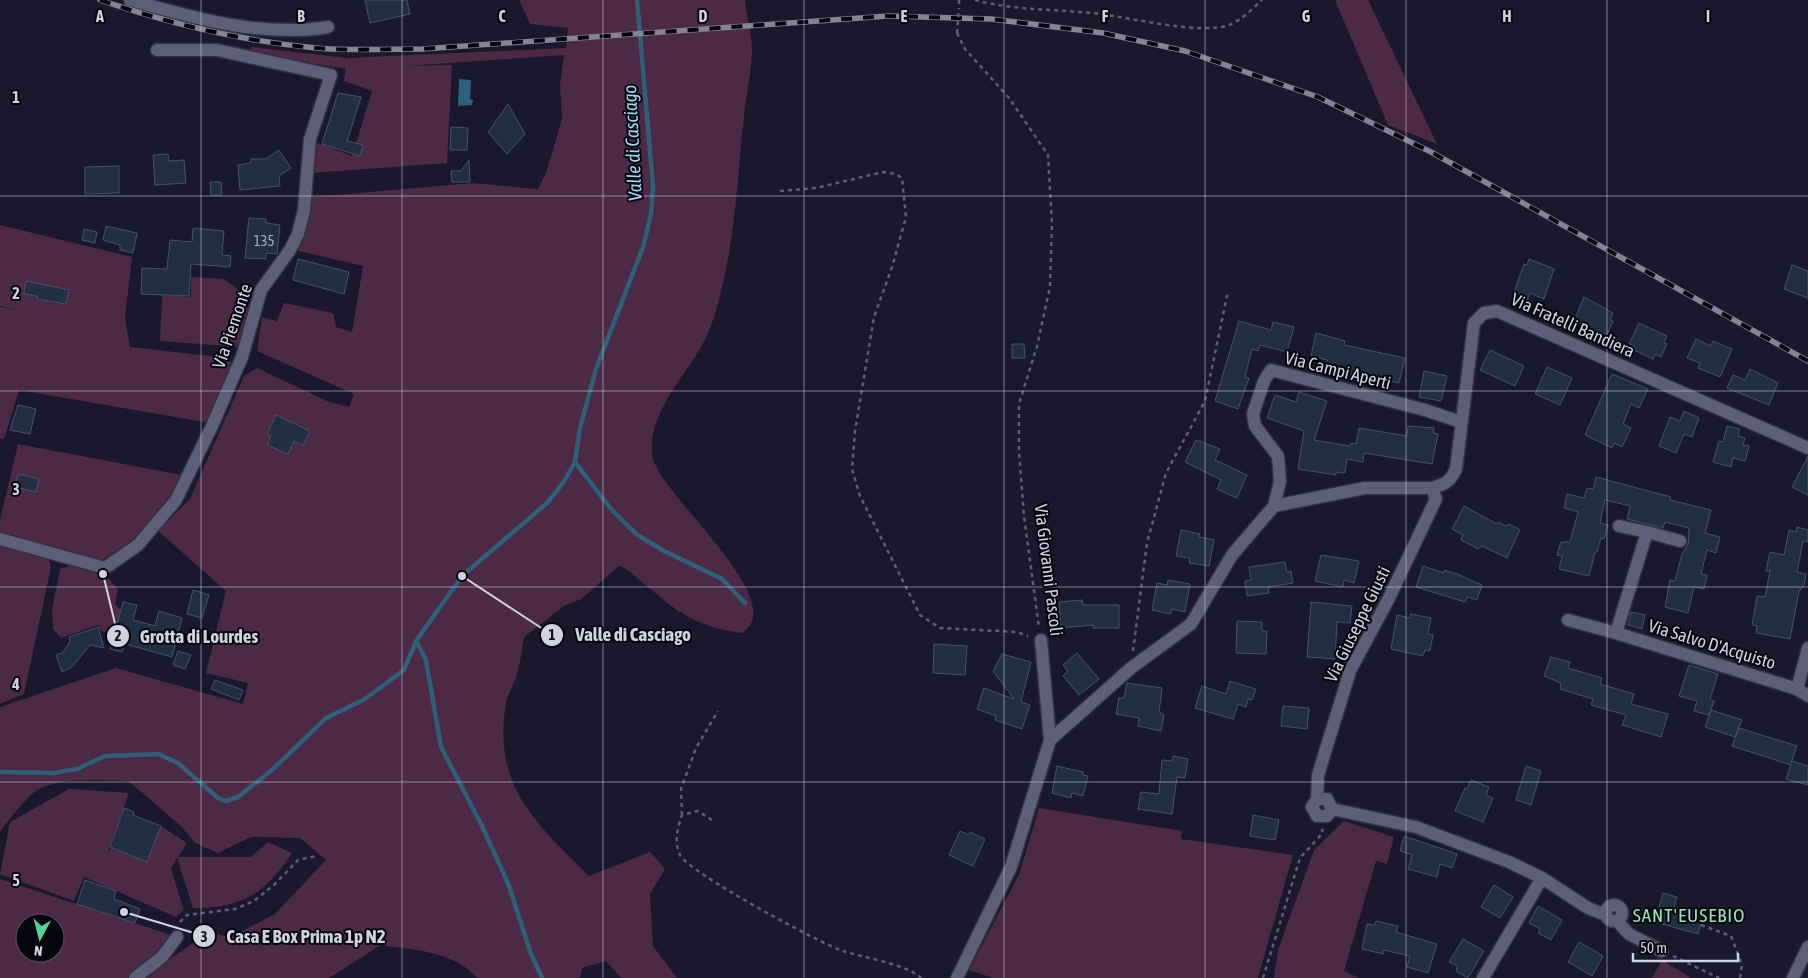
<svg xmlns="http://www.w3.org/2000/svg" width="1808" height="978" font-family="'Asap Condensed',sans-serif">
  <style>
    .green { fill: #4c2945; fill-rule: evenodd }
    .water { fill: #2e607a }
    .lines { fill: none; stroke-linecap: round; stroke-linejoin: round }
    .stream { stroke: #2e607a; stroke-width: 4.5 }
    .building { fill: #222f43; stroke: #455369 }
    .minor-casing { stroke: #323142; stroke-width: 15 }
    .path { stroke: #5f5f72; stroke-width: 2.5; stroke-dasharray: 4 4; stroke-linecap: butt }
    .minor { stroke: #5d5e77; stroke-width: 12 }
    .rail-casing { stroke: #848496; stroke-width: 5.5 }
    .rail { stroke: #05050d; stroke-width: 4; stroke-dasharray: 11; stroke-linecap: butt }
    .path-bridge { stroke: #5f5f72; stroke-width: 2.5; stroke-dasharray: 4 4; stroke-linecap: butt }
    .grid { fill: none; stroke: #d1d2e1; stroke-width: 1; stroke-opacity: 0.55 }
    .labels { text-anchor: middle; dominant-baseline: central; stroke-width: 4; stroke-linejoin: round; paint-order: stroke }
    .number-label { font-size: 15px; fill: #a5a9ba }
    .street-label { font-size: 18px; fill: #d1d2e1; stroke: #05050d }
    .water-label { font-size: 19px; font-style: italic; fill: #9dd9fc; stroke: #05050d }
    .neighbourhood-label { font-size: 19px; letter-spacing: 1px; fill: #96e6ba; stroke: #05050d }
    .grid-label { font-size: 16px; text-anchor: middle; font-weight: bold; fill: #d1d2e1; stroke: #05050d; stroke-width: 4; stroke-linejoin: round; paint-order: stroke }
    .leader { fill: none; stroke: #d1d2e1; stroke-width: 2 }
    .callout-dot { fill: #d1d2e1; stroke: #05050d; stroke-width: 2 }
    .mark-label { font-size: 15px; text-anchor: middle; font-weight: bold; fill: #111 }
    .callout-label { font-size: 19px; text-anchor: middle; font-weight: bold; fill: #d1d2e1; stroke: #05050d; stroke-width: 4; stroke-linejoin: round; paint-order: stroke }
  </style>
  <rect width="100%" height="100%" fill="#19182d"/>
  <path class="green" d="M519,0H745C746,16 752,32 752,49C752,71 746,94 744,116C737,181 735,245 717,307C713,322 707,337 700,349C680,382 649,414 652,454C655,492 793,600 742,633C682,625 669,602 625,568L619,566L581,599L564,606L524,637C522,649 520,663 517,675C514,685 508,693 506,703C492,786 536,823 589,876L650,852L665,869L650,894L653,946L677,978H621L606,961L582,968L580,978H477C454,951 414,950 381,945L329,978H143L209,932L230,937L275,914L326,860L300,838L251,837L218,853L195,843L181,826L128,781C101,781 63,777 39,789C29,794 6,823 0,832V707L116,668L243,704L248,683L206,673L226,591L158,531L190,499L244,376L257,368L327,401L349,407L354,394L257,351L262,317L277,321L284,303L333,313L336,327L352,332L363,266L295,250L304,228L312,197L473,183L538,189L546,173L562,119L560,85L564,55L406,66L452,65L447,163L313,173V141L352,156L372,91L344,81L346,69L251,53V47L347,58L566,48L568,28L530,24Z
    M1335,0H1368L1437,144L1388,125Z
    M0,225L132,257L125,318L130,347L228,358L233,368L210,423L19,390L26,368L4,439L0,438V307L23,311L0,306Z
    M191,277L224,279L246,295L249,307L240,347L160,341L162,295L191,297Z
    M18,444L182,475L174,496L136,539L102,560L0,533V520Z
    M0,545L48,558L51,567L24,694L0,704Z
    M74,564C93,570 107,573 118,590L115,604L121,610L114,636L101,631L98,625L61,638L53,629L52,609L60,569Z
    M69,789L129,793L107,854L111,848L147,862L161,826L187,843L178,857H250L268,842L292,853C265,894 242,908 193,908L177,858L171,869L184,910L176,917L84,877L74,901L0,874L10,822Z
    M1039,808L1182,831L1181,839L1293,855L1258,978H993L969,970L1019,874Z
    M1344,821L1394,837L1387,864L1376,861L1344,971L1359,978H1274L1278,950L1314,850Z
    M0,879L177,937L132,978H0ZM25,923H55V953H25Z
    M1662,960L1691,978H1652Z"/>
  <path class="water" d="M459,79L471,80L470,99L473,100L472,105L458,106Z"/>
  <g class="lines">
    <path class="stream" d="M575,462L611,509L636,534L664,551L722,579L745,603
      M416,641L426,660L441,747L482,826L508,883L531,954L542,978
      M0,772L53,773L77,769L105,756L158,754L178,763L218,798L226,801L238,797L272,770L326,718L365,699L404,670L416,641L462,576L547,503L563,483L575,462L580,428L596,369L643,247L651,214L653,186L637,0"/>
  </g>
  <path class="building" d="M365,0H407L410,14L370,23Z
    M338,93L361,97L347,141L363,145L360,156L322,144Z
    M508,104L525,134L507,154L488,132Z
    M451,127L468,128L467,150H450Z
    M279,150L291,168L279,176L280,186L240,190L238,165L251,163V159H265Z
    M168,154L169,161L184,160L186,183L155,185L153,155Z
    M469,160L470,182H452L451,171H461Z
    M119,166V193L85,194V167Z
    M210,182H221L222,195H211Z
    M249,218L266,219V223L280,225L277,254L266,253V259L245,258Z
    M106,226L137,233L133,253L120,250V245L103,240Z
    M193,228L224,231L222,255L231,256L230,267L191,264L189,296L141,294L142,268L167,269L170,240L192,242Z
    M84,229L97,232L95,243L82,240Z
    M298,259L349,272L344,294L293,280Z
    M1529,259L1554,269L1544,299L1530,293L1526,303L1512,298L1524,264L1527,265Z
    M1792,265L1808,271V298L1784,289Z
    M26,281L69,290L66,304L37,299V296L24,294Z
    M1584,297L1613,313L1610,320L1613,321L1607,335L1599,331L1598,335L1580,327L1581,324L1574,321Z
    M1239,321L1271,330L1273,322L1294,327L1287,352L1260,345L1258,351L1252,349L1245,377L1249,378L1238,409L1215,401Z
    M1639,323L1667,336L1664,343L1667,344L1661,357L1655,354L1653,359L1634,350L1635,347L1629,344Z
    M1316,333L1345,341L1344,345L1405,358L1399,383L1386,380L1385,384L1325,367L1327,360L1311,356Z
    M1696,339L1711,346L1713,341L1732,349L1720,377L1698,368L1700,363L1687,358Z
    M1012,344H1024L1025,358H1012Z
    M1490,350L1524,366L1515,386L1480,370Z
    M1547,367L1572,378L1560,405L1535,394Z
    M1750,369L1778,383L1769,405L1727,388L1733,375L1745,380Z
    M1424,371L1447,376L1441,401L1419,397Z
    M1612,374L1648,389L1639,408L1631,404L1623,424L1631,428L1622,447L1614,443L1612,448L1585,435Z
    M1299,392L1327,401L1314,440L1350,446L1351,443L1356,444L1359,428L1407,436L1408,426L1434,428L1433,433L1438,434L1432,464L1364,453L1363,462L1347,459L1345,473L1336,472V475L1298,469L1304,431L1267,418L1275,395L1296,402Z
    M18,405L36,409L30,434L10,430Z
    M1684,411L1699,418L1692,437L1684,434L1676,453L1659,446L1670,417L1680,421Z
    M276,415L310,431L303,446L294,441L288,454L267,445L271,436L267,434Z
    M1727,426L1740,429L1738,436L1745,438L1743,445L1749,446L1745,461L1733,458L1731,467L1713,462L1719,441L1723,442Z
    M1196,440L1220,449L1215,460L1247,475L1237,498L1217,489L1221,480L1185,462Z
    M1808,456V495L1792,487Z
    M18,474L39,479L36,492L15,487Z
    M1596,477L1671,497L1670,500L1711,510L1705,533L1720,537L1716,553L1707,550L1701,574L1707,575L1704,589L1694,587L1688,613L1665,607L1670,580L1675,581L1682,554L1688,544L1689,528L1665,522L1663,528L1627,519L1630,506L1605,500L1600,523L1608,525L1604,539L1601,538L1597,552H1595L1589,576L1559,569L1562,556L1557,555L1561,542H1570L1578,512L1564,508L1567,494L1584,498L1587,488L1593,489Z
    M1464,506L1497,524L1498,522L1506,526L1509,524L1520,530L1507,558L1482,546L1478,549L1461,540L1463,535L1452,529Z
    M1797,527L1808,530V542L1803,541L1797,572L1806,574L1804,586L1799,591L1790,639L1756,633L1757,626L1752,625L1757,596L1765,597L1770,571H1766L1770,552L1784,555L1789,530L1796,532Z
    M1181,530L1200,534L1199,537L1214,540L1209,566L1189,563L1190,558L1176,556Z
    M1321,555L1359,561L1354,583L1344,580L1343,587L1315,581Z
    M1285,562L1287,572L1291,571L1293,583L1268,587L1269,593L1247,596L1245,581L1251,580L1249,567Z
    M1423,566L1444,573V570L1457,574L1482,585L1477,600L1467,597L1465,602L1416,587Z
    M1168,580L1190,584L1185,612L1172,609L1171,614L1152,610L1157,583L1167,585Z
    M193,590L209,595L202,618L187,614Z
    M1082,600L1083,605H1119V628H1093V625L1061,628L1059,602Z
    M123,602L137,605L133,620L155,626L159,611L182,618L172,657L125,644L122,652L110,649Z
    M1311,602L1352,606L1350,623L1337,622L1335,659L1307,657Z
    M1631,612L1645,615L1642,629L1628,625Z
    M1411,614L1431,618L1428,634L1433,635L1430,651L1425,650L1423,656L1391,649L1397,615L1410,618Z
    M1237,621L1262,622V631H1267L1266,654L1236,653Z
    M98,627L104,648L90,645L72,667L62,672L56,655L62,653L70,642L69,637Z
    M934,644L967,646L965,675L933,673Z
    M178,651L191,655L185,669L173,665Z
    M1077,653L1099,679L1079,695L1063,676L1068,671L1063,665Z
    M1002,654L1031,662L1021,702L1030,705L1022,729L995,720L996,716L977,709L984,688L1014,699L993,671Z
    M1551,657L1570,662L1568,668L1602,678L1600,684L1634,694L1631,704L1668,714L1661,737L1622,725L1626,715L1591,705L1593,699L1560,689L1561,683L1544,676Z
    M1689,665L1718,674L1710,699L1714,701L1709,715L1694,711L1697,701L1679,696Z
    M215,680L243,690L239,700L211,689Z
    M1230,681L1256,689L1252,700L1248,699L1246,707L1238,704L1233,719L1195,708L1202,686L1226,694Z
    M1127,683L1162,688L1159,712L1164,715L1161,731L1138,726L1139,718L1116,714L1119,698H1124Z
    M1283,706L1309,708L1307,729L1281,726Z
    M1711,710L1742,720L1735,737L1705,727Z
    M1739,728L1797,746L1791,763L1792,761L1808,766V785L1786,779L1791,765L1732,746Z
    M1173,756L1188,759L1185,778L1177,777L1172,814L1138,809L1141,792L1159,794L1162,760L1172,761Z
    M1057,766L1083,772V775L1088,776L1083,796L1072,793L1071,798L1052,793Z
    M1526,766L1541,771L1531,805L1516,800Z
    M1471,780L1489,787L1486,795L1493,798L1483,822L1455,811L1465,788L1467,789Z
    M124,808L134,812L133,815L161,826L147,862L110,847Z
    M1253,815L1279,820L1275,840L1250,836Z
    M960,831L969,835L970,832L985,839L973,866L949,855Z
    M1404,836L1457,854L1452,868L1440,864L1437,877L1408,869L1412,855L1400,851Z
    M85,880L116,891L114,899L140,909L135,923L77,904Z
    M1494,885L1513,897L1500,918L1481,907Z
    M1663,893L1677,897L1674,907L1703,915L1698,934L1655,922Z
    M1538,906L1562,920L1551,940L1538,933L1540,929L1529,923Z
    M1376,921L1398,926L1396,932L1437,944L1428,973L1407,967L1410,956L1384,950L1383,954L1362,949L1367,924L1375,925Z
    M1463,939L1484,951L1468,978L1456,971L1457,966L1449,962Z
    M1579,942L1603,956L1592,976L1568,962Z"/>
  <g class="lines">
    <g class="minor-casing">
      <path id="minor" d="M130,0C193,18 263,38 328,27
        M1274,506L1365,488H1432
        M1619,526L1647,532
        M0,539L105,568L138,545L176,500L212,426L242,357L261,290L290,250L298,234L304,210L310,139L331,75L217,50H157
        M1568,620L1616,633L1797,689L1808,696
        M1616,633L1647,532L1680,541
        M1797,689L1808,648
        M1050,740L1131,668L1191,624L1232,555L1274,506L1280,481L1278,456L1255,426L1253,414L1264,381L1271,370L1425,410L1461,422
        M1317,799H1327L1332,809L1327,816H1317L1312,807L1317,799L1318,775L1350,671L1389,598L1436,499L1432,488C1445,484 1450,482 1456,469L1474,323L1484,313L1497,311L1808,448
        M1332,809L1416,827L1509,862L1542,878L1588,908L1606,915
        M1606 913a8 8 0 1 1 16 0a8 8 0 1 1-16 0Z
        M1617,921L1629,934L1662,951
        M135,978L162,957L177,937
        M957,978L1011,867L1050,740L1041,640
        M1483,978L1542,878
        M1793,978L1808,947"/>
    </g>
    <path class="path" d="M959,0V8
      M975,0C1016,11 1058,9 1100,14C1132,18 1201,35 1229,25C1242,20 1252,9 1262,0
      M957,33L965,49L1009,98L1048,155L1052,224L1050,287L1037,346L1019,404V451L1024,516L1039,628
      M780,191L816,188L883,172L896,174L902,178L906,217L892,267L874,317L855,431L852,469L860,496L920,615L940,628L1017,632L1028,636
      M1133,651L1147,543L1166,473L1205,401L1228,291
      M682,815L681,789L696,748L718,711
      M712,820L698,811L682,815C677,829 674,842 680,855C688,872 821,944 843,951C861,957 909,965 921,978
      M180,922L187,915L235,909L254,901L274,885L298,860L316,856
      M1701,925L1731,936L1742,965L1740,978
      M1673,956L1719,978
      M1263,978L1300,858L1320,836L1323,829"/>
    <use href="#minor" class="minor"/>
    <g class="rail-casing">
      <path id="rail" d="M100,0C170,24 242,41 316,48C351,51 387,49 422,49L888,16L991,19L1103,33L1185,51L1318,97L1378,126L1431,152L1808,361"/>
    </g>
    <use href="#rail" class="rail"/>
    <path class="path-bridge" d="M957,33L959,8"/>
  </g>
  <path class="grid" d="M201,0V978M402,0V978M603,0V978M804,0V978M1004,0V978M1205,0V978M1406,0V978M1607,0V978M0,196H1808M0,391H1808M0,587H1808M0,782H1808"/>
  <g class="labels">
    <g class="number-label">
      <text x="264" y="240">135</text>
    </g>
    <g class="street-label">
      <text transform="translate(1573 325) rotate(24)">Via Fratelli Bandiera</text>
      <text transform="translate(232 326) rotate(-71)">Via Piemonte</text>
      <text transform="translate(1338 370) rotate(14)">Via Campi Aperti</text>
      <text transform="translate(1049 570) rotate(83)">Via Giovanni Pascoli</text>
      <text transform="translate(1357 624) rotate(-64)">Via Giuseppe Giusti</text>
      <text transform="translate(1712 644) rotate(17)">Via Salvo D'Acquisto</text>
    </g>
    <g class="water-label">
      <text transform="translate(632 143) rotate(-93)">Valle di Casciago</text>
    </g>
    <g class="neighbourhood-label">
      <text x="1689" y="915">SANT'EUSEBIO</text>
    </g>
  </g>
  <g class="grid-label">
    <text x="100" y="22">A</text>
    <text x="301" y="22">B</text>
    <text x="502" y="22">C</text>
    <text x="703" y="22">D</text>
    <text x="904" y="22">E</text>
    <text x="1105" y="22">F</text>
    <text x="1306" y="22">G</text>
    <text x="1507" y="22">H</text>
    <text x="1708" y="22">I</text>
    <text x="16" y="103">1</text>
    <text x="16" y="299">2</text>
    <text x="16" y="495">3</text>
    <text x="16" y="690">4</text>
    <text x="16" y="886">5</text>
  </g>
  <path class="leader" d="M462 576L552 635M103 574L118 636M124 912L204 936"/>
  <g class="callout-dot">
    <circle cx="462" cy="576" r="5"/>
    <circle cx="103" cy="574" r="5"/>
    <circle cx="124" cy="912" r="5"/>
    <circle cx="552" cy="635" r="12"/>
    <circle cx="118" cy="636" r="12"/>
    <circle cx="204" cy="936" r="12"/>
  </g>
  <g class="mark-label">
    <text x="552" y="640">1</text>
    <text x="118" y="641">2</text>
    <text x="204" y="942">3</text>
  </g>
  <g class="callout-label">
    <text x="633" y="641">Valle di Casciago</text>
    <text x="199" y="643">Grotta di Lourdes</text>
    <text x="306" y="943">Casa E Box Prima 1p N2</text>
  </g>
  <g transform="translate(40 938) rotate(187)"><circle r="24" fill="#05050d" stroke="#575762"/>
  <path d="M0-4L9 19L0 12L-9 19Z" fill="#54d396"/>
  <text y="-8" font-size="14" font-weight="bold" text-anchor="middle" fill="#d1d2e1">N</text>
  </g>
  <path d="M1633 953v8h105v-8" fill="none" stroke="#d1d2e1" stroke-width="2.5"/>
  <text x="1640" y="953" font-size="15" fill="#d1d2e1" stroke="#05050d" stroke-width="4" paint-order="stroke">50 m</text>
</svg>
